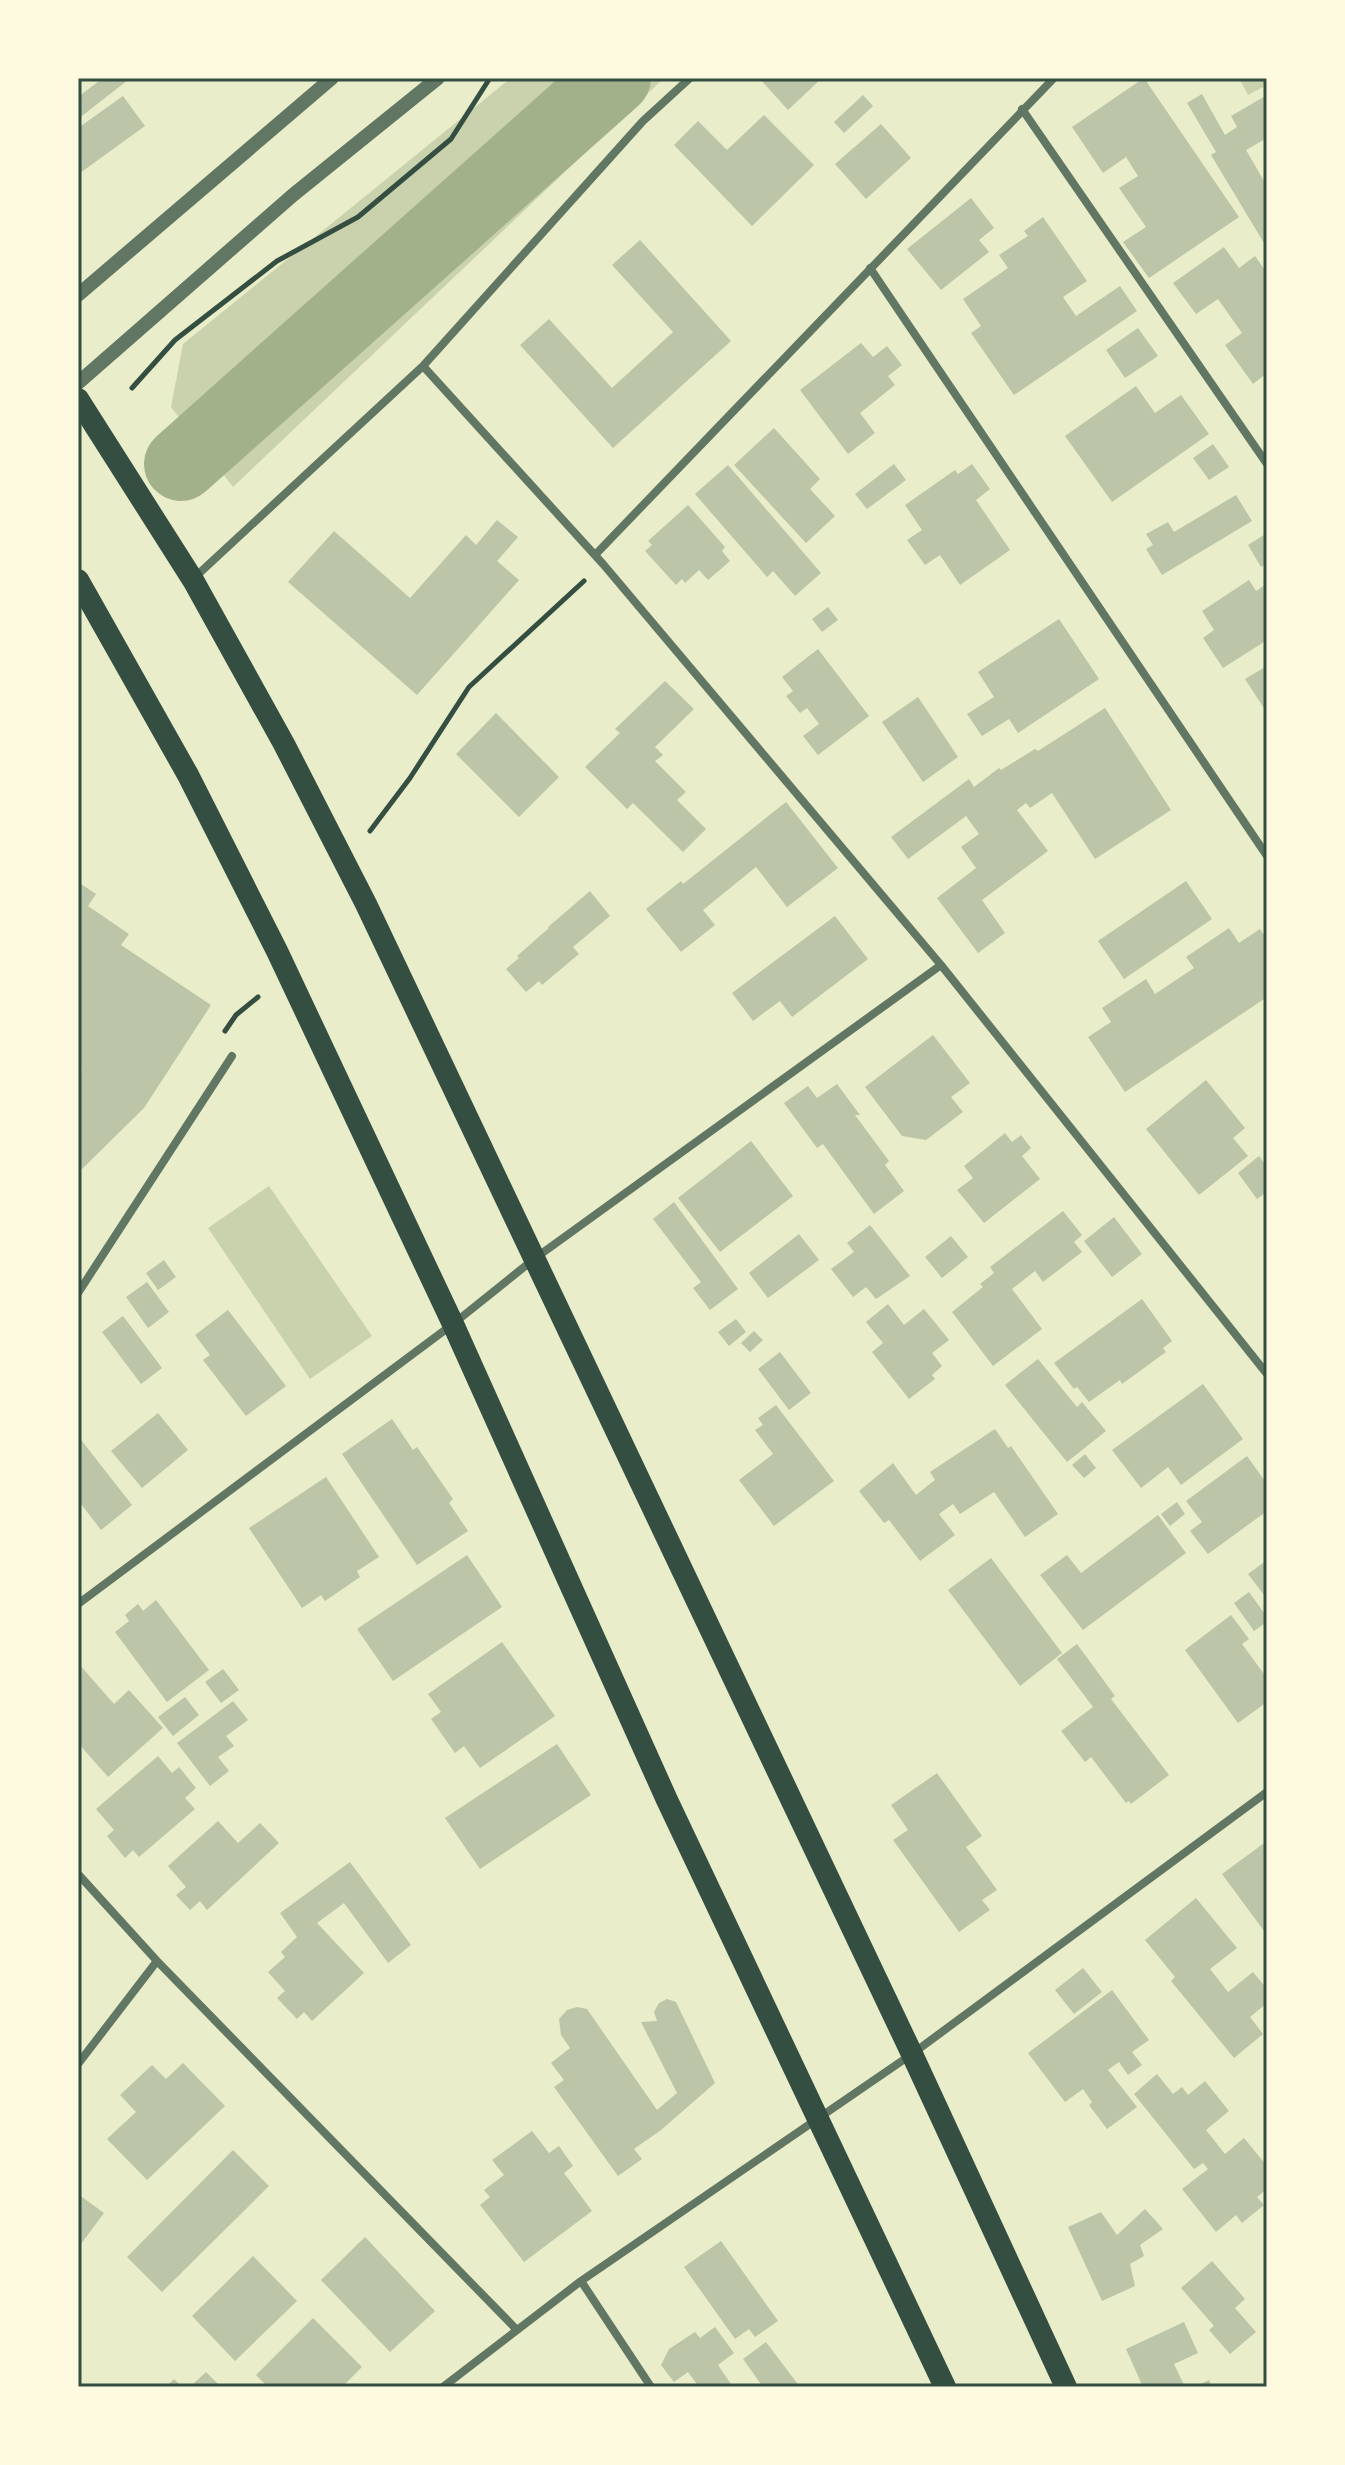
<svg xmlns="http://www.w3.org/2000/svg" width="1345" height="2465" font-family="Ubuntu,sans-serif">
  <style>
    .green { fill: #cad2ad }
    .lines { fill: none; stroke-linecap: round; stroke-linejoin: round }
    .river { stroke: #a3b18a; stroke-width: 74 }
    .building { fill: #bcc5a7 }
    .path { stroke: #344e41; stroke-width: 5 }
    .minor { stroke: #617663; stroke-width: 8 }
    .tertiary { stroke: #617663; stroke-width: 14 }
    .trunk { stroke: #344e41; stroke-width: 22 }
    .neatline { fill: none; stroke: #344e41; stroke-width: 3 }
  </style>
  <rect width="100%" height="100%" fill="#e9edc9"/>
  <path class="green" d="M511,78H664L233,487L171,407L183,344Z
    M1239,78H1267V85L1248,95Z
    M269,1186L372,1336L310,1379L208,1228Z"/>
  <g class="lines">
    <path class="river" d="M181,464L614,78"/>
  </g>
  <path class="building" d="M103,78L128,80L78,119V97Z
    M759,78H822L788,110Z
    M1144,78L1239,217L1149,278L1123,242L1146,227L1119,188L1138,176L1126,157L1103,173L1072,127Z
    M1202,94L1225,135L1237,127L1231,116L1267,95V138L1246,150L1267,186V248L1211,155L1216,152L1187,103Z
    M863,95L873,106L844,133L834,122Z
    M123,96L145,126L80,173L78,170V128Z
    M764,115L814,165L752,226L674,145L698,121L727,150Z
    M881,124L911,158L866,199L835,164Z
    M971,198L994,228L979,240L989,252L941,290L907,249Z
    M1043,217L1087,281L1063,297L1076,316L1120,286L1137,311L1014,395L971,333L981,326L963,299L1008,268L999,255L1028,236L1024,231Z
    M640,240L731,341L613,448L520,345L549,319L612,388L673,332L612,265Z
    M1224,247L1239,268L1255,256L1267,273V373L1253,384L1225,345L1242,333L1218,299L1196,314L1173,283Z
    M1138,328L1158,356L1125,378L1106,350Z
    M861,343L873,357L887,346L902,365L888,376L895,385L860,413L875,433L848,454L800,390Z
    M1136,386L1155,413L1181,395L1209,434L1112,502L1065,436Z
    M774,428L820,479L810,489L835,516L806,543L734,465Z
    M1213,444L1229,467L1209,480L1193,458Z
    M894,464L906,480L867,509L855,494Z
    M972,464L990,489L976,500L1010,550L960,585L940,555L925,565L907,540L922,530L905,505L955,470L958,474Z
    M728,465L821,573L795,596L773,571L767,577L695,494Z
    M1236,495L1252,521L1162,575L1146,549L1153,545L1146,534L1168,522L1174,532Z
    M688,505L725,547L722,551L730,561L708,580L699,570L685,583L682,579L676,585L645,551L652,545L648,541Z
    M497,520L518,537L497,561L519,580L417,695L288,582L334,531L410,598L466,535L476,545Z
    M1267,533V564L1261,567L1248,545Z
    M1249,580L1256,591L1265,585L1263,582L1267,580V640L1223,668L1203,638L1214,630L1202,611Z
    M828,607L838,620L822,632L812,619Z
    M1059,619L1099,679L1018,733L1009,719L982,736L967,714L994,697L978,672Z
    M818,649L869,716L818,755L803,736L819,724L807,708L800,713L786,696L793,691L782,677Z
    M1267,666V713L1245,679Z
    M665,681L694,709L655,747L663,755L655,761L686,792L677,800L706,829L683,852L633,803L627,809L585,767L620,733L615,729Z
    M918,697L958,757L923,782L882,722Z
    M1105,708L1171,810L1095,859L1052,793L1030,808L1026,803L1017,810L1048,851L982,900L1005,933L978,953L937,898L976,868L961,847L979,834L966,816L908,859L891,837L969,779L974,787L999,768L1001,770L1035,749L1038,751Z
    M496,713L559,777L519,817L456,754Z
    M786,802L838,868L787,907L756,867L703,910L715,925L681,952L646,909L681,881L683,884Z
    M1186,881L1212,919L1124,979L1098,941Z
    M78,882L96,894L88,906L129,934L121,945L211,1005L144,1108L82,1169L78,1166V1076L82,1071L78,1068Z
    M590,891L610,916L573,947L579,954L542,985L539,981L526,992L506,969L519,958L517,956L549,928L548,927Z
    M835,916L868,959L792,1017L780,1001L753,1021L732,993Z
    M1229,928L1239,943L1260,929L1267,939V997L1125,1092L1088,1037L1111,1022L1102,1008L1146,979L1155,994L1194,968L1186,957Z
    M933,1035L970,1083L951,1097L963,1112L926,1140L902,1136L865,1087Z
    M1206,1080L1245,1128L1233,1138L1248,1156L1199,1195L1146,1129Z
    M837,1084L860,1115H855L889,1161L885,1165L904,1191L874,1214L823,1144L817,1148L784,1103L808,1086L817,1098Z
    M1005,1133L1012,1142L1021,1135L1031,1148L1022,1156L1040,1179L984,1223L957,1190L973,1178L964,1166Z
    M751,1141L793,1196L720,1252L678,1198Z
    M1259,1156L1267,1167V1192L1257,1199L1238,1173Z
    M674,1202L738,1289L710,1310L693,1288L701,1282L653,1219Z
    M1063,1211L1082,1235L1074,1242L1082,1252L1043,1282L1035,1271L1012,1289L1042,1329L993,1366L952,1312L983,1287L980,1284L994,1273L990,1267Z
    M1114,1217L1142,1254L1112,1277L1084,1241Z
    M870,1225L910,1276L876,1299L866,1287L853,1297L831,1269L854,1252L847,1243Z
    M799,1234L819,1260L768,1298L749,1273Z
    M951,1236L968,1257L942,1278L925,1257Z
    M164,1260L176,1277L158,1290L146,1273Z
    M147,1282L169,1312L148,1328L126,1297Z
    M1142,1299L1172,1341L1163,1348L1166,1352L1122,1384L1120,1380L1089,1402L1077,1387L1074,1389L1054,1363Z
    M888,1304L904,1325L924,1309L949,1340L932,1353L942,1366L932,1375L935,1379L909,1399L872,1352L883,1343L866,1322Z
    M228,1310L286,1386L246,1416L203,1360L210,1355L195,1335Z
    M123,1316L162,1368L141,1384L102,1332Z
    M736,1319L746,1332L729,1346L718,1332Z
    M754,1331L763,1340L750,1352L741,1343Z
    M780,1352L811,1393L789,1410L758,1369Z
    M1038,1359L1077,1407L1082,1402L1106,1431L1067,1462L1005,1385Z
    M1203,1384L1243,1439L1181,1485L1168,1467L1141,1488L1112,1450Z
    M776,1405L834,1481L774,1526L739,1480L773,1454L755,1430L763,1425L758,1418Z
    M158,1413L188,1450L142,1488L111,1451Z
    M392,1419L413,1450L417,1447L453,1499L449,1503L468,1531L417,1565L342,1454Z
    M995,1429L1008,1448L1011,1446L1058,1514L1025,1537L994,1492L960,1514L953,1504L939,1514L955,1535L920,1561L889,1520L884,1523L859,1491L893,1463L916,1495L935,1480L930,1472Z
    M78,1436L132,1505L101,1530L78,1500Z
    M1085,1454L1096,1468L1084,1478L1072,1465Z
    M1247,1456L1267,1484V1511L1208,1554L1190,1531L1202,1522L1186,1501Z
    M326,1477L379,1557L357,1571L360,1577L325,1601L321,1595L302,1608L249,1528Z
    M1177,1502L1185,1514L1170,1526L1161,1514Z
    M1158,1515L1186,1553L1083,1630L1040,1575L1067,1555L1081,1573Z
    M467,1555L502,1607L393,1681L357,1629Z
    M991,1558L1062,1653L1020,1686L948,1590Z
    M1267,1560V1593L1264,1595L1248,1574Z
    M1249,1592L1267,1617V1622L1254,1631L1234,1603Z
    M156,1600L209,1670L167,1702L115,1632L129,1621L125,1615L138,1604L143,1611Z
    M1231,1615L1249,1639L1242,1644L1267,1678V1702L1238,1723L1185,1650Z
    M502,1642L555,1716L480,1768L464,1746L455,1753L431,1719L441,1712L428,1694Z
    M1077,1644L1115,1696L1111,1699L1169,1775L1131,1804L1129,1801L1126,1803L1091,1757L1085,1762L1061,1731L1093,1707L1057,1659Z
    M78,1663L114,1704L129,1690L163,1728L108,1777L78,1743Z
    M223,1669L239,1690L221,1703L205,1682Z
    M185,1697L199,1715L173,1736L158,1717Z
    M233,1701L248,1720L226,1736L234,1746L218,1757L229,1771L210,1786L177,1743Z
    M557,1744L591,1795L480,1869L445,1818Z
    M158,1756L172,1773L179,1767L196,1788L185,1798L195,1809L139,1857L133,1850L125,1858L107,1836L114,1830L96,1809Z
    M937,1773L982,1836L966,1847L997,1890L982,1900L990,1910L959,1932L893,1840L908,1830L891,1805Z
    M218,1821L238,1843L260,1823L279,1843L207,1910L200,1901L190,1910L176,1895L186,1887L168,1866Z
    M1267,1841V1935L1222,1874Z
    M350,1862L411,1945L388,1963L344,1903L317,1923L364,1973L312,2021L304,2012L297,2019L277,1998L285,1991L268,1972L285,1957L281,1952L297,1937L280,1913Z
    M1196,1898L1237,1948L1210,1969L1228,1992L1253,1972L1267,1989V2003L1250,2017L1263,2034L1234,2058L1171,1981L1175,1977L1145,1940Z
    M1083,1968L1102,1992L1074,2014L1055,1990Z
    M1112,1990L1149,2040L1132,2052L1142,2065L1128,2075L1119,2062L1108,2070L1137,2107L1107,2129L1089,2105L1092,2102L1083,2089L1065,2102L1028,2053Z
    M667,1999L676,2002L715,2083L661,2130L634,2149L642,2159L618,2176L554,2087L564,2080L551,2063L570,2048L561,2035L559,2019L567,2010L577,2007L587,2009L657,2110L677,2093L641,2022L657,2021L654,2012L659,2003Z
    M183,2063L225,2106L147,2180L107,2139L136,2112L120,2095L152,2065L166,2079Z
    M1157,2074L1173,2094L1182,2087L1188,2095L1205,2081L1229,2111L1206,2130L1225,2154L1244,2138L1267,2166V2189L1257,2197L1264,2205L1242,2223L1236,2215L1216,2232L1182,2189L1208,2169L1203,2163L1194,2169L1134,2094Z
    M532,2131L549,2153L559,2146L573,2166L564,2173L592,2211L524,2262L480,2205L490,2197L484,2190L504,2175L492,2160Z
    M233,2150L269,2186L162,2292L127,2257Z
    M78,2194L104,2213L78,2248Z
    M1145,2209L1163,2229L1140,2245L1144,2256L1130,2264L1135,2286L1102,2301L1068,2227L1101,2212L1117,2235Z
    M365,2237L435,2311L390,2352L321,2280Z
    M721,2241L778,2321L755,2337L749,2329L735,2339L684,2267Z
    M253,2256L297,2301L235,2361L192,2316Z
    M1212,2261L1245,2299L1235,2308L1256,2332L1230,2354L1209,2330L1214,2326L1181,2288Z
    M313,2318L362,2367L342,2387H268L256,2375Z
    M1184,2322L1198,2353L1174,2364L1185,2387H1143L1126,2349Z
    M715,2327L734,2353L718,2365L733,2387H699L688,2372L674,2382L661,2365L669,2349L695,2332L700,2338Z
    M766,2342L800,2387H763L743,2359Z
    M206,2372L221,2387H190Z
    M174,2379L182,2387H166Z
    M1209,2380L1212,2387H1194Z"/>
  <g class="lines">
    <path class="path" d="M132,388L175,340L277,261L358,217L451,139L490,78
      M370,831L410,778L469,687L584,581
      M225,1031L236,1015L258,997"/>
    <path class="minor" d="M1022,109L1267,464
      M870,268L1267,856
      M423,366L603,564L941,965L1267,1374
      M595,555L1054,78
      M193,579L423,366L643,121L690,78
      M78,1293L232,1056
      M78,1604L453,1324L534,1259L941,965
      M78,1874L157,1961L516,2329
      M78,2064L157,1961
      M581,2281L651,2387
      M443,2387L581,2281L912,2054L1267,1792"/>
    <path class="tertiary" d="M78,295L332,78
      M78,383L293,195L438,78"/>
    <path class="trunk" d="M78,399L193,580L284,744L366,904L912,2054L1066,2387
      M78,580L188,775L277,951L453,1324L667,1800L945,2387"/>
  </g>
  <rect width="1345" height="2465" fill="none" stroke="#fefae0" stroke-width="160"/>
  <rect x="80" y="80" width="1185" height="2305" class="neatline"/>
</svg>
